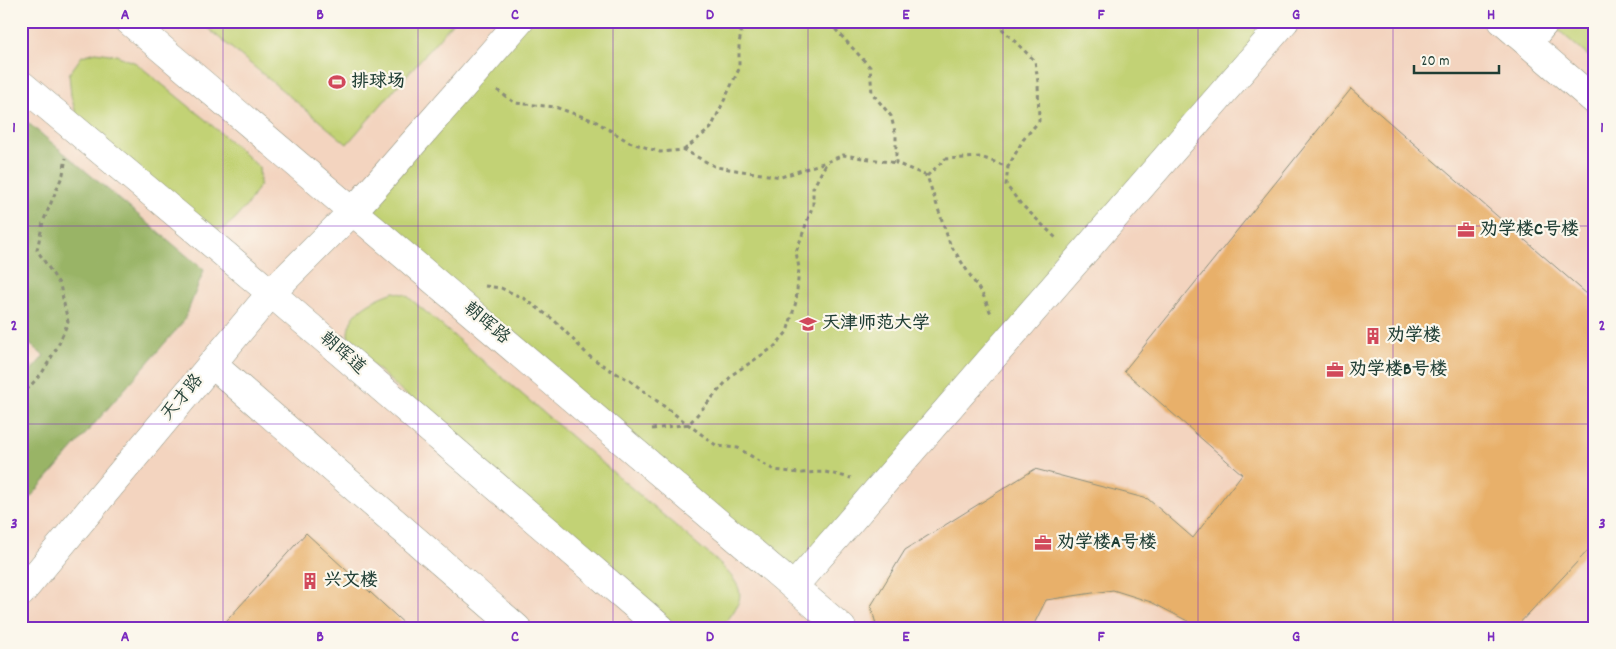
<svg xmlns="http://www.w3.org/2000/svg" width="1616" height="649" font-family="Dekko,'LXGW WenKai TC',sans-serif">
  <style>
    .built { fill: #f3d4bf }
    .green { fill: #c2d274; stroke: #708854 }
    .forest { fill: #99b466; stroke: #5c784d }
    .building { fill: #e8b06b }
    .lines { fill: none; stroke-linecap: round; stroke-linejoin: round }
    .minor-casing { stroke: #8a8d7a; stroke-width: 29 }
    .path { stroke: #8a8d7a; stroke-width: 3; stroke-dasharray: 4 4; stroke-linecap: butt }
    .minor { stroke: #fff; stroke-width: 28 }
    .grid { fill: none; stroke: #7b2cbf; stroke-width: 1; stroke-opacity: 0.55 }
    .labels { text-anchor: middle; dominant-baseline: central; stroke-width: 4.5; stroke-linejoin: round; paint-order: stroke }
    .poi-label { font-size: 18px; font-weight: bold; fill: #1f3d34; stroke: #fbf7ec; text-anchor: start }
    .street-label { font-size: 18px; fill: #1f3d34; stroke: #fbf7ec }
    .neatline { fill: none; stroke: #7b2cbf; stroke-width: 2 }
    .grid-label { font-size: 16px; text-anchor: middle; font-weight: bold; fill: #7b2cbf }
  </style>
  <rect width="100%" height="100%" fill="#fbf7ec"/>
  <filter id="ink" filterUnits="userSpaceOnUse"><feTurbulence type="fractalNoise" baseFrequency=".02" numOctaves="2"/><feDisplacementMap in="SourceGraphic" scale="10" xChannelSelector="R" yChannelSelector="G"/><feConvolveMatrix kernelMatrix="1 2 1 2 8 2 1 2 1" color-interpolation-filters="sRGB"/></filter>
  <filter id="wash" filterUnits="userSpaceOnUse"><feTurbulence type="fractalNoise" baseFrequency=".0096" numOctaves="4" result="noise"/><feDisplacementMap in="SourceGraphic" scale="20" xChannelSelector="R" yChannelSelector="G"/><feGaussianBlur stdDeviation="1.12" result="paint"/><feColorMatrix in="noise" values="0 0 0 0 0 0 0 0 0 0 0 0 0 0 0 0 0 1.4 0 .05"/><feComposite in="paint" operator="in"/></filter>
  <g filter="url(#wash)">
    <rect width="100%" height="100%" fill="#f4ddc1"/>
    <path class="built" d="M21,21H1595V628H21Z"/>
    <path class="green" d="M199,21H454L347,144Z
      M520,21H1285L794,586L353,211Z
      M1561,21H1595V62L1555,27Z
      M96,52L116,55L136,63L207,121L259,167L260,184L248,204L235,219L223,229L203,228L79,124L71,96L69,74L82,56Z
      M394,292L406,295L718,562C746,590 747,597 721,628H670L350,345C350,342 348,337 348,333C350,309 375,299 394,292Z
      M21,357L32,366L21,378Z"/>
    <path class="forest" d="M21,117L204,270L184,321L21,508V382L44,356L21,337Z"/>
    <g id="blocks">
      <path class="building" d="M1351,89L1595,301V543L1515,628H1201L1151,602L1113,590L1046,600L1032,628H877L871,606L905,550L1035,469L1148,499L1193,538L1242,474L1124,371Z
        M306,533L409,628H220Z"/>
    </g>
  </g>
  <g filter="url(#ink)">
    <use href="#blocks" fill-opacity="0" stroke="#8a8d7a" stroke-width="1"/>
    <g class="lines">
      <g class="minor-casing">
        <path id="minor" d="M129,21L842,628
          M1502,21L1595,101
          M1528,43L1546,21
          M21,84L271,293L661,628
          M212,364L517,628
          M794,586L1285,21
          M21,593L271,293L353,211L380,181L520,21"/>
      </g>
      <path class="path" d="M837,21L836,30L870,67L872,93L891,116L896,136V163L927,176L950,244L984,297L992,316
        M1003,21L1001,28L1035,61L1038,82L1039,121L1023,140L1008,167
        M497,90L515,103L555,107L595,121L629,142L660,152L684,150L716,167L781,177L826,162
        M684,150L711,128L739,69V44L743,21
        M927,176L945,159L981,157L1008,167L1006,185L1020,203L1058,240
        M485,286L501,288L525,299L554,320L589,356L610,370L629,380L717,446L738,448L774,470L800,473L825,472L851,478
        M21,396L42,373L58,346L68,322L60,285L37,250L43,222L63,174L66,158
        M652,429L689,424L733,374L774,347L787,332L796,302L799,268L796,252L813,205V188L827,162L843,155L896,163"/>
      <use href="#minor" class="minor"/>
    </g>
  </g>
  <path class="grid" d="M223,21V628M418,21V628M613,21V628M808,21V628M1003,21V628M1198,21V628M1393,21V628M21,226H1595M21,424H1595"/>
  <defs>
    <g id="stadium-bare" transform="scale(1.35)"><path d="M0-5a6.5 5 0 1 0 0 10a6.5 5 0 1 0 0-10ZM-3.5-1.8h7v3.6h-7Z" fill="#d1495b" stroke="#fbf7ec" stroke-width="2.5" paint-order="stroke"/></g>
    <g id="office-bare" transform="scale(1.35)"><path d="M-6-3h4V-5.5h4V-3h4V5H-6ZM-1-4.5V-3h2v-1.5ZM-6 0V1H6V0Z" fill="#d1495b" stroke="#fbf7ec" stroke-width="2.5" paint-order="stroke"/></g>
    <g id="university-bare" transform="scale(1.35)"><path d="M0-5L7-2L0 1L-7-2ZM-4 1L0 2.5L4 1V4Q0 6-4 4Z" fill="#d1495b" stroke="#fbf7ec" stroke-width="2.5" paint-order="stroke"/></g>
    <g id="building-bare" transform="scale(1.35)"><path d="M-4-6H4V6H1V3H-1V6H-4ZM-2.5-4.3h1.7v1.8h-1.7ZM.8-4.3h1.7v1.8H.8ZM-2.5-1h1.7V.8h-1.7ZM.8-1h1.7V.8H.8Z" fill="#d1495b" stroke="#fbf7ec" stroke-width="2.5" paint-order="stroke"/></g>
  </defs>
  <g fill-rule="evenodd">
    <use href="#stadium-bare" x="337" y="82"/>
    <use href="#office-bare" x="1466" y="230"/>
    <use href="#university-bare" x="808" y="324"/>
    <use href="#building-bare" x="1373" y="336"/>
    <use href="#office-bare" x="1335" y="370"/>
    <use href="#office-bare" x="1043" y="543"/>
    <use href="#building-bare" x="310" y="581"/>
  </g>
  <g class="labels">
    <g class="poi-label">
      <text x="351" y="82">排球场</text>
      <text x="1480" y="230">劝学楼C号楼</text>
      <text x="822" y="324">天津师范大学</text>
      <text x="1387" y="336">劝学楼</text>
      <text x="1349" y="370">劝学楼B号楼</text>
      <text x="1057" y="543">劝学楼A号楼</text>
      <text x="324" y="581">兴文楼</text>
    </g>
    <g class="street-label">
      <text transform="translate(486 324) rotate(40)">朝晖路</text>
      <text transform="translate(342 354) rotate(41)">朝晖道</text>
      <text transform="translate(183 398) rotate(-50)">天才路</text>
    </g>
  </g>
  <rect width="1616" height="649" fill="none" stroke="#fbf7ec" stroke-width="55"/>
  <path d="M1414 65v8h85v-8" fill="none" stroke="#1f3d34" stroke-width="2.5"/>
  <text x="1421" y="65" font-size="15" fill="#1f3d34" stroke="#fbf7ec" stroke-width="4" paint-order="stroke">20 m</text>
  <rect x="28" y="28" width="1560" height="594" class="neatline"/>
  <g class="grid-label">
    <text x="125" y="19">A</text>
    <text x="320" y="19">B</text>
    <text x="515" y="19">C</text>
    <text x="710" y="19">D</text>
    <text x="906" y="19">E</text>
    <text x="1101" y="19">F</text>
    <text x="1296" y="19">G</text>
    <text x="1491" y="19">H</text>
    <text x="14" y="132">1</text>
    <text x="1602" y="132">1</text>
    <text x="14" y="330">2</text>
    <text x="1602" y="330">2</text>
    <text x="14" y="528">3</text>
    <text x="1602" y="528">3</text>
    <text x="125" y="641">A</text>
    <text x="320" y="641">B</text>
    <text x="515" y="641">C</text>
    <text x="710" y="641">D</text>
    <text x="906" y="641">E</text>
    <text x="1101" y="641">F</text>
    <text x="1296" y="641">G</text>
    <text x="1491" y="641">H</text>
  </g>
</svg>
